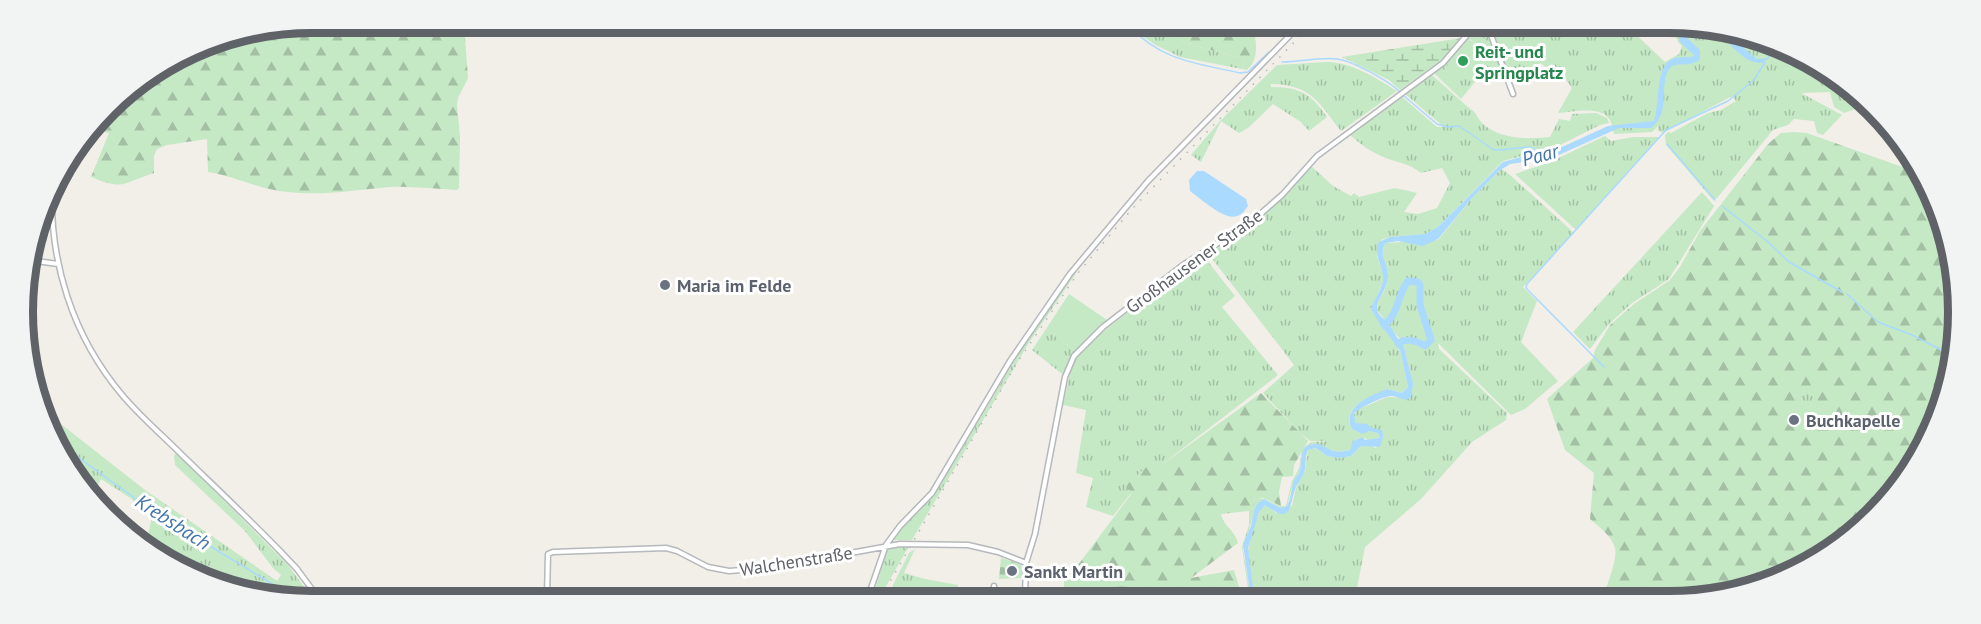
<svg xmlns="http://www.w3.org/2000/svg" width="1981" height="624" font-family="'PT Sans',sans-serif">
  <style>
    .grass { fill: url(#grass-tufts); fill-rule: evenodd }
    .forest { fill: url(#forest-firs); fill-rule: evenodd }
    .wetland { fill: url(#wetland-marsh) }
    .cemetery { fill: url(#cemetery-stones) }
    .garden { fill: #c5e8c5 }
    .water { fill: #aadaff }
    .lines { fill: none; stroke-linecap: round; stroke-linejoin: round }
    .stream { stroke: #aadaff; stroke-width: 1.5 }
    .river { stroke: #aadaff; stroke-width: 7 }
    .minor-casing { stroke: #b5b8bc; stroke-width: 7 }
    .minor { stroke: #fff; stroke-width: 4 }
    .rail { stroke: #b6b7b8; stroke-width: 1.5; stroke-dasharray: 1.5 8; stroke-linecap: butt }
    .leisure-dot { fill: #2e9e5b; stroke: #fff; stroke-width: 2 }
    .worship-dot { fill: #6b7280; stroke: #fff; stroke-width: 2 }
    .labels { text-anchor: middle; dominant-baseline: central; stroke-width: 6; stroke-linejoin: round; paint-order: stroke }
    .leisure-label { font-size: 18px; font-weight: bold; fill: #27864d; stroke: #fff; text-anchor: start }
    .street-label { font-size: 18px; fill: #5f6368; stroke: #fff }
    .worship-label { font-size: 18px; font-weight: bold; fill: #5b616d; stroke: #fff; text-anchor: start }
    .water-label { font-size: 20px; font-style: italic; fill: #4174aa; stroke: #fff }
    .rim { fill: none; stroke: #5f6368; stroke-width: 8 }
  </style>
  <defs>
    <pattern id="grass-tufts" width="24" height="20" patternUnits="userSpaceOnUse" patternTransform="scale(1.5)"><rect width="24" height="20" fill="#c5e8c5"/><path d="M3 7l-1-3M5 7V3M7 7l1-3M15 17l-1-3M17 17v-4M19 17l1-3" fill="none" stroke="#a3c0a4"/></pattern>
    <pattern id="forest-firs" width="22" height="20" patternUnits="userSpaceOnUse" patternTransform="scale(1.5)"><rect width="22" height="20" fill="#c5e8c5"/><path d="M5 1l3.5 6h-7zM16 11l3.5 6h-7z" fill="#a3c0a4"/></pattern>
    <pattern id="wetland-marsh" width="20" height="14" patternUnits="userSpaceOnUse" patternTransform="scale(1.5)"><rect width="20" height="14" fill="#c5e8c5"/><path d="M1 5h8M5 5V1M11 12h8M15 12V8" fill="none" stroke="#a3c0a4"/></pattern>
    <pattern id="cemetery-stones" width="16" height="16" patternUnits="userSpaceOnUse" patternTransform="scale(1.5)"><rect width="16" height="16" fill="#c5e8c5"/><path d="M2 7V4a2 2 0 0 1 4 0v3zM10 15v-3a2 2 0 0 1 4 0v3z" fill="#a3c0a4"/></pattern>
  </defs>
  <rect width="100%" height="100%" fill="#f1efe8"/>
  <path class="grass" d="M1136,26H1156L1188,44L1245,59L1242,69L1180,57L1154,44L1141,35L1140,29Z
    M1475,27H1487L1492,32L1496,27L1629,28L1665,62L1679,54L1682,46C1676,41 1675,35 1678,28H1726L1830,71L1864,106L1844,113L1834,107L1830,92L1801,93L1842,115L1823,135L1817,133L1814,121L1794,119L1788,125L1773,130L1717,198L1713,200L1666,145L1665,135L1668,132L1671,133L1708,113L1721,110L1736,101L1732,96L1663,133L1657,130L1659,125L1652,132L1614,134C1613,130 1612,124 1610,120C1601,105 1572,112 1558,113L1572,88L1566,80L1540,63L1526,80H1499L1483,72L1461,99L1433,72L1453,55ZM1470,39L1484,51L1457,83Z
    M1327,62C1354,63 1374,77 1397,91L1341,131C1318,102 1312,85 1271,84V87C1299,87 1311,93 1327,117L1309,131L1301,122L1273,104L1248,128L1239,133L1221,121L1201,162L1191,155L1221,120L1277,65Z
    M1431,74L1469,108C1477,112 1477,119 1484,125C1503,140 1528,139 1550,137L1559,119L1570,121L1572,114L1596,113L1607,118L1609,123L1600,125L1558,146L1503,161L1438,227L1425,234L1390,237L1381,240L1377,257L1383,272V282L1371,309L1400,350L1408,387L1402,393L1387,389C1371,397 1340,406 1352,429L1360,433L1369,431L1378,433L1380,438L1368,440L1363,437L1355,440L1350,450C1333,454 1328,448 1312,444L1301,457L1300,471L1294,480L1287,506L1280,508L1268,501L1257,504L1243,549L1249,586L1247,598L1248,588L1242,547L1249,525V511L1257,499C1268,497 1276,508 1286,506L1292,481L1299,468L1302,449L1311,442L1332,441H1310L1300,433L1263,393L1294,365L1207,252C1250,231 1279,200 1310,165L1333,186L1351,196L1354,193L1359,197L1395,188L1417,193L1404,212L1418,214L1437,208L1450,183L1442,168L1421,173C1410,164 1399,163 1386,158C1372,153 1360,144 1349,134L1401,96L1437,127H1444L1404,93Z
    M1605,136L1611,141L1633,137H1659L1576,230L1515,174L1550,162Z
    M1501,169L1509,174L1574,233L1523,287L1537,301L1521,342L1558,381L1525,409L1511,415L1438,343L1439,349L1507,413L1506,420L1472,442L1421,499L1365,547L1355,598H1252C1253,583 1248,569 1248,554C1248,543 1256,516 1262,507L1266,505L1276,513L1292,506L1296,488L1305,471L1308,450L1314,448L1327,456L1339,458L1351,456L1361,446L1368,445L1376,448L1383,437L1370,426L1355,423L1353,416L1357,410L1387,397L1410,398V372L1403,343L1377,310C1377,299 1387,290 1388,279C1389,266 1377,255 1386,243L1438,240L1472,198Z
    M1702,192L1714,206L1669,279L1632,303L1609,324L1590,349L1573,332Z
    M1200,257L1205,258L1235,296L1222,307L1278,375L1160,466L1152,462L1126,486L1132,492L1113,516L1086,507L1093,478L1076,473L1086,410L1063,405L1071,369L1076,359L1091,341Z
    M1077,272L1030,341L912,540H893C902,525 922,510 934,495C961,451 987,407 1013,363C1026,341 1056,285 1077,272Z
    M1046,329L1076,352L1062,374L1032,350Z
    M1801,391L1814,395L1806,420L1798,425L1790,423Z
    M43,410L145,490L277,581L281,575L273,568L245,531L175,465L174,456L176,452L287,564L311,596H287L278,590L285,596H255L151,553L145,547L153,513L101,479L98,485L76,472L74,475Z
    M909,546L880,597H873L887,549Z
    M915,549L904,573L925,579L958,585L956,597H890L889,593L909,553Z"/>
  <path class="forest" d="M312,23H464L468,78L458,98L457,105L460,137L459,188L457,190C435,189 411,186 389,187C355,190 322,196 288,192C260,190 235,176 208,172L207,139L167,145L157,149L154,156V173C122,183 125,191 91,177L109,133L93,130L121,95L202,44Z
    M1156,26H1253C1256,40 1260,59 1247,70L1242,69L1245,59L1188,44Z
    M1794,132L1807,133L1919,173L1953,256V369L1920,457L1860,529L1797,572L1707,599H1603C1606,586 1618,560 1615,548C1612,536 1599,527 1590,519L1594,473L1565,450L1547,399L1593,358L1595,350L1610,325L1634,304L1670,280L1680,267L1700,231L1768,144L1781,133ZM1801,392L1814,395L1806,420L1798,425L1790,423Z
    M1261,393L1308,441L1294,465L1293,476L1282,477L1279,492L1281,506L1263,498L1258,499L1249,511L1221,514C1224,527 1234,529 1238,543L1191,578L1234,570L1240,590V598H1183V594C1163,585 1162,595 1146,598C1143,594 1140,590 1135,588C1122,583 1082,598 1064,598V578L1078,565L1132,493L1125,486L1152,462L1160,466Z"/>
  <path class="wetland" d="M1461,38L1443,59L1400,90L1389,80L1342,57Z"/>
  <path class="cemetery" d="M1001,558L1020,564L1024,570L1022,578L999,579Z"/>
  <path class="garden" d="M1481,35L1488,43L1483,49L1485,51L1456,84L1442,72L1469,39L1473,42Z
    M1069,294L1107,320L1076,352L1046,329Z"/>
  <path class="water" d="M1681,28H1686L1683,34L1700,50V59C1690,69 1676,60 1669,69C1658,86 1672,112 1651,128H1619L1552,158L1510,164L1499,171L1472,198L1438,239L1423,246L1398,241L1386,243C1377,254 1389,265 1388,278C1387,289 1376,301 1377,309C1378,316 1385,319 1388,323C1392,328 1395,334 1398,339L1403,343L1413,384L1411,397L1406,400C1402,399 1396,396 1392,396C1384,395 1360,408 1354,413L1355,423L1367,424L1372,428L1382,430L1383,437L1380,447L1361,446L1351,456L1339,458L1327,456L1315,448L1308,450C1305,457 1306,463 1305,469C1304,476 1299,481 1296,487C1288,508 1293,525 1265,505L1259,512L1248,548L1253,588L1252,598H1248L1249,586L1243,544L1251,526L1254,511L1257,504L1264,499L1280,508L1287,506C1291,499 1291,491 1293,483C1294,478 1298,476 1300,471C1302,462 1299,444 1314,444C1327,443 1328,456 1350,450L1353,441L1363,437L1365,440L1380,438L1378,433L1369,431L1362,434L1352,429C1341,407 1370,396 1387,389L1402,393L1408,387L1400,350L1380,324L1371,309C1374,300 1381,290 1383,281C1385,267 1372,256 1379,242L1390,237L1425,234L1438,227L1503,162L1528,155L1549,153L1608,126L1654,121C1660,105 1655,66 1672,59C1679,56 1688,58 1695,56L1679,41V32Z
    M1716,28H1725L1735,41L1757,59L1767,58L1773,48L1779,50L1762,63C1745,65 1727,41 1716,28Z
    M1197,171H1204L1246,199L1248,206C1245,210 1242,215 1237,216C1225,221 1201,199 1190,191L1189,180Z"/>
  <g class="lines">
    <path class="stream" d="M1129,26C1162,61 1196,63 1240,73L1248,72L1269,52
      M1282,62C1300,62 1319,57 1337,59C1353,61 1387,80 1399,91
      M1404,96L1437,124L1447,127L1459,126L1494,150C1507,150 1518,147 1530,147L1535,150L1537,156
      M1667,144L1715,200
      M1722,206L1768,242L1789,262L1842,292
      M1847,294L1878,322L1912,335L1953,356
      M1604,367L1526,288L1527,284L1666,130L1728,101L1754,80L1765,62
      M58,443L154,512L292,596"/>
    <path class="river" d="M1384,325C1399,315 1397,294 1408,281L1418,282L1420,285V305L1431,340L1425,346C1417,341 1407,338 1398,343"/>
    <g class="minor-casing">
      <path id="minor" d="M1488,27L1513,94
        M52,184C49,261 72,336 123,396C141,417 162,435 181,454C214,486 247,517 279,550L297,569L317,596
        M29,260L58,264
        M547,596L548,554L553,552L666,548L677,551L708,567L729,571L768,568L900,544L968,545L998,552L1026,563
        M868,597L886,545L900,526L932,493L1010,361L1070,274L1148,181L1299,26
        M994,597V586
        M1025,598L1026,563L1035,534L1065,377L1074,356L1103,327L1183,265L1250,223L1282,195L1317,156L1443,63L1474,27
        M1087,598C1106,593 1127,583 1143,598"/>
    </g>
    <use href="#minor" class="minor"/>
    <path class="rail" d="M881,597L1015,366L1078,273L1132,209L1310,26"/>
  </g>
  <circle class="leisure-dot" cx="1463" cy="61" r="6"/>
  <g class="worship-dot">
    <circle cx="665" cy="285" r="6"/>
    <circle cx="1794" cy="420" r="6"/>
    <circle cx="1012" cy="571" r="6"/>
  </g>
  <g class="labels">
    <g class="leisure-label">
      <text x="1475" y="51">Reit- und<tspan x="1475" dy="21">Springplatz</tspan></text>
    </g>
    <g class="street-label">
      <text transform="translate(1194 261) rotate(-36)">Großhausener Straße</text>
      <text transform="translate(796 561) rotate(-9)">Walchenstraße</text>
    </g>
    <g class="worship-label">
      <text x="677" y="285">Maria im Felde</text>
      <text x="1806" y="420">Buchkapelle</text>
      <text x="1024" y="571">Sankt Martin</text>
    </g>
    <g class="water-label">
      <text transform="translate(1540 155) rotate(-15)">Paar</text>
      <text transform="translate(173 522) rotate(33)">Krebsbach</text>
    </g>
  </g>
  <path d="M0 0H1981V624H0ZM312 33H1669A279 279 0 0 1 1948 312V312A279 279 0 0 1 1669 591H312A279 279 0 0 1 33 312V312A279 279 0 0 1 312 33Z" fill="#f2f3f3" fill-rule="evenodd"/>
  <path class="rim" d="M312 33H1669A279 279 0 0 1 1948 312V312A279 279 0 0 1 1669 591H312A279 279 0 0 1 33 312V312A279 279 0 0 1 312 33Z"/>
</svg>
